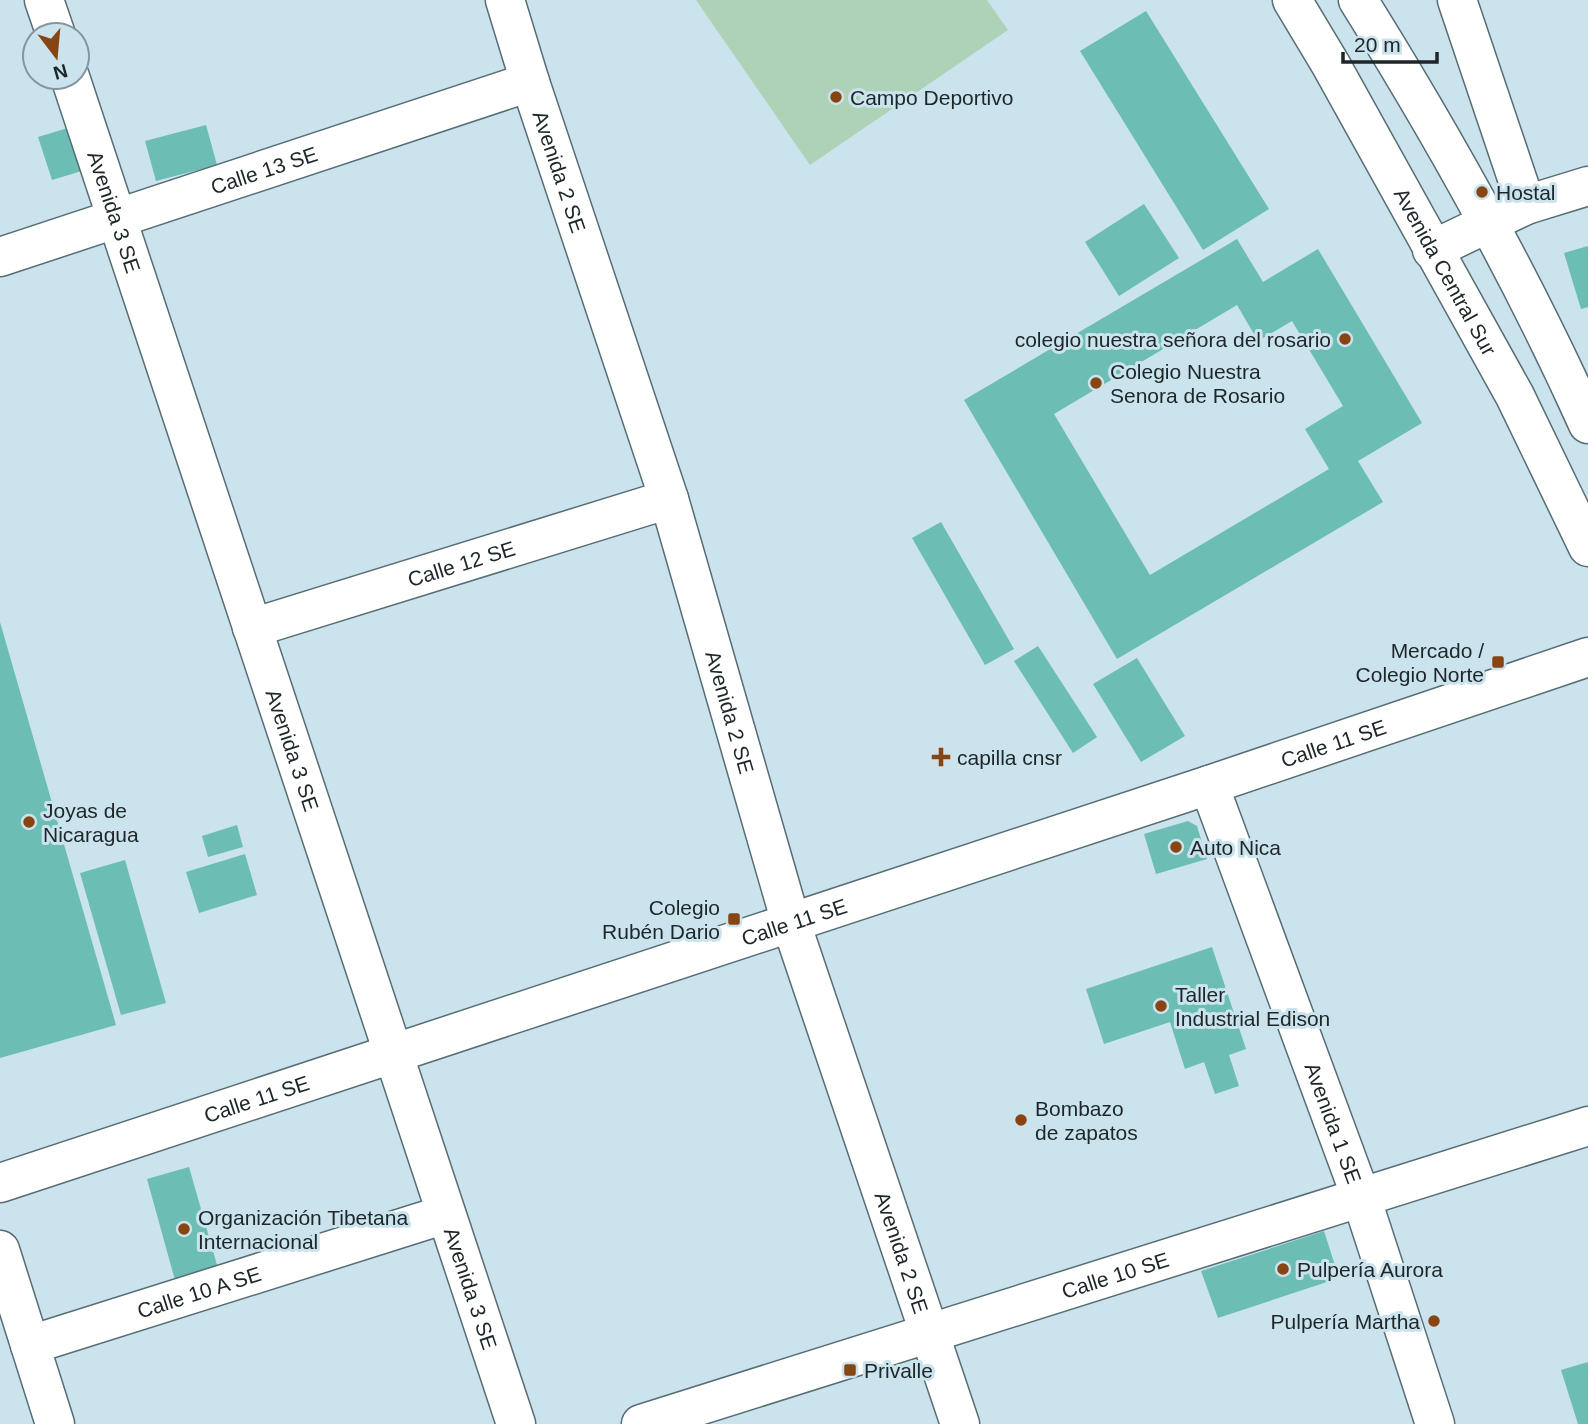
<svg xmlns="http://www.w3.org/2000/svg" width="1588" height="1424" font-family="Helvetica,sans-serif">
  <style>
    .green { fill: #aed2b7 }
    .building { fill: #6cbdb4; fill-rule: evenodd }
    .lines { fill: none; stroke-linecap: round; stroke-linejoin: round }
    .minor-casing { stroke: #576d74; stroke-width: 41 }
    .minor { stroke: #fff; stroke-width: 38 }
    .poi-dot { fill: #874514; stroke: #cae3ec; stroke-width: 2.5 }
    .labels { text-anchor: middle; dominant-baseline: central; stroke-width: 6; stroke-linejoin: round; paint-order: stroke }
    .poi-label { font-size: 21px; fill: #1d2629; stroke: #cae3ec; text-anchor: start }
    .street-label { font-size: 21px; fill: #1d2629; stroke: #cae3ec }
  </style>
  <rect width="100%" height="100%" fill="#cae3ec"/>
  <path class="green" d="M696,0H987L1008,30L810,165Z"/>
  <path class="building" d="M1146,11L1269,209L1203,250L1080,51Z
    M81,124L95,167L52,180L38,137Z
    M206,125L217,165L156,181L145,141Z
    M1144,204L1179,258L1119,296L1085,242Z
    M1237,239L1263,282L1318,249L1422,423L1358,461L1383,502L1117,659L964,400ZM1237,305L1258,341L1292,321L1343,406L1305,429L1329,469L1150,575L1054,414Z
    M1588,246V307L1581,309L1564,253Z
    M941,522L1014,649L985,665L912,538Z
    M0,622L116,1025L0,1058Z
    M1038,646L1097,737L1073,753L1014,661Z
    M1137,658L1185,736L1141,762L1093,684Z
    M1188,821L1197,826L1207,859L1156,874L1144,834Z
    M237,825L243,847L208,857L202,836Z
    M245,854L257,895L199,913L186,872Z
    M125,860L166,1003L121,1015L80,873Z
    M1212,947L1246,1049L1229,1055L1239,1086L1215,1094L1204,1062L1185,1069L1170,1022L1104,1044L1086,989Z
    M189,1167L221,1279L178,1291L147,1179Z
    M1324,1231L1339,1278L1218,1318L1201,1271Z
    M1588,1362V1424H1578L1561,1370Z"/>
  <g class="lines">
    <g class="minor-casing">
      <g id="minor">
        <path d="M44,0L56,35"/>
        <path id="s1" d="M505,0L530,82L669,499L791,923L960,1424"/>
        <path id="s2" d="M1292,0L1331,65L1515,396L1588,547"/>
        <path d="M1358,0C1443,136 1522,277 1588,424"/>
        <path d="M1457,0L1526,205"/>
        <path id="s3" d="M70,77L516,1424"/>
        <path d="M1432,250L1526,205L1588,186"/>
        <path id="s4" d="M0,257L530,82"/>
        <path id="s5" d="M252,628L669,499"/>
        <path id="s6" d="M1209,785L1361,1197L1435,1424"/>
        <path id="s7" d="M0,1183L1209,785L1588,657"/>
        <path d="M0,1250L55,1424"/>
        <path id="s8" d="M30,1345L446,1214"/>
        <path id="s9" d="M641,1424L1588,1126"/>
      </g>
    </g>
    <use href="#minor" class="minor"/>
  </g>
  <g class="poi-dot">
    <circle cx="836" cy="97" r="7"/>
    <circle cx="1482" cy="192" r="7"/>
    <circle cx="1345" cy="339" r="7"/>
    <circle cx="1096" cy="383" r="7"/>
    <rect x="1491" y="655" width="14" height="14" rx="3.5"/>
    <path d="M937.5 746.5h7v7h7v7h-7v7h-7v-7h-7v-7h7z"/>
    <circle cx="29" cy="822" r="7"/>
    <circle cx="1176" cy="847" r="7"/>
    <rect x="727" y="912" width="14" height="14" rx="3.5"/>
    <circle cx="1161" cy="1006" r="7"/>
    <circle cx="1021" cy="1120" r="7"/>
    <circle cx="184" cy="1229" r="7"/>
    <circle cx="1283" cy="1269" r="7"/>
    <circle cx="1434" cy="1321" r="7"/>
    <rect x="843" y="1363" width="14" height="14" rx="3.5"/>
  </g>
  <g class="labels">
    <g class="poi-label">
      <text x="850" y="97">Campo Deportivo</text>
      <text x="1496" y="192">Hostal</text>
      <text x="1331" y="339" text-anchor="end">colegio nuestra señora del rosario</text>
      <text x="1110" y="371">Colegio Nuestra<tspan x="1110" dy="24">Senora de Rosario</tspan></text>
      <text x="1484" y="650" text-anchor="end">Mercado /<tspan x="1484" dy="24">Colegio Norte</tspan></text>
      <text x="957" y="757">capilla cnsr</text>
      <text x="43" y="810">Joyas de<tspan x="43" dy="24">Nicaragua</tspan></text>
      <text x="1190" y="847">Auto Nica</text>
      <text x="720" y="907" text-anchor="end">Colegio<tspan x="720" dy="24">Rubén Dario</tspan></text>
      <text x="1175" y="994">Taller<tspan x="1175" dy="24">Industrial Edison</tspan></text>
      <text x="1035" y="1108">Bombazo<tspan x="1035" dy="24">de zapatos</tspan></text>
      <text x="198" y="1217">Organización Tibetana<tspan x="198" dy="24">Internacional</tspan></text>
      <text x="1297" y="1269">Pulpería Aurora</text>
      <text x="1420" y="1321" text-anchor="end">Pulpería Martha</text>
      <text x="864" y="1370">Privalle</text>
    </g>
    <g class="street-label">
      <text stroke="none"><textPath href="#s4" startOffset="278">Calle 13 SE</textPath></text>
      <text stroke="none"><textPath href="#s1" startOffset="180">Avenida 2 SE</textPath></text>
      <text stroke="none"><textPath href="#s3" startOffset="142">Avenida 3 SE</textPath></text>
      <text stroke="none"><textPath href="#s2" startOffset="312">Avenida Central Sur</textPath></text>
      <text stroke="none"><textPath href="#s5" startOffset="219">Calle 12 SE</textPath></text>
      <text stroke="none"><textPath href="#s1" startOffset="747">Avenida 2 SE</textPath></text>
      <text stroke="none"><textPath href="#s7" startOffset="1404">Calle 11 SE</textPath></text>
      <text stroke="none"><textPath href="#s3" startOffset="709">Avenida 3 SE</textPath></text>
      <text stroke="none"><textPath href="#s7" startOffset="836">Calle 11 SE</textPath></text>
      <text stroke="none"><textPath href="#s7" startOffset="270">Calle 11 SE</textPath></text>
      <text stroke="none"><textPath href="#s6" startOffset="360">Avenida 1 SE</textPath></text>
      <text stroke="none"><textPath href="#s1" startOffset="1314">Avenida 2 SE</textPath></text>
      <text stroke="none"><textPath href="#s9" startOffset="497">Calle 10 SE</textPath></text>
      <text stroke="none"><textPath href="#s3" startOffset="1276">Avenida 3 SE</textPath></text>
      <text stroke="none"><textPath href="#s8" startOffset="177">Calle 10 A SE</textPath></text>
    </g>
  </g>
  <g transform="translate(56 56) rotate(164)"><circle r="33" fill="#cae3ec" stroke="#85979e" stroke-width="2"/>
  <path d="M0-5L12 26L0 18L-12 26Z" fill="#874514"/>
  <text y="-10" font-size="19" font-weight="bold" text-anchor="middle" fill="#1d2629">N</text>
  </g>
  <path d="M1343 52v10h94v-10" fill="none" stroke="#1d2629" stroke-width="3.5"/>
  <text x="1354" y="52" font-size="21" fill="#1d2629" stroke="#cae3ec" stroke-width="5" paint-order="stroke">20 m</text>
</svg>
